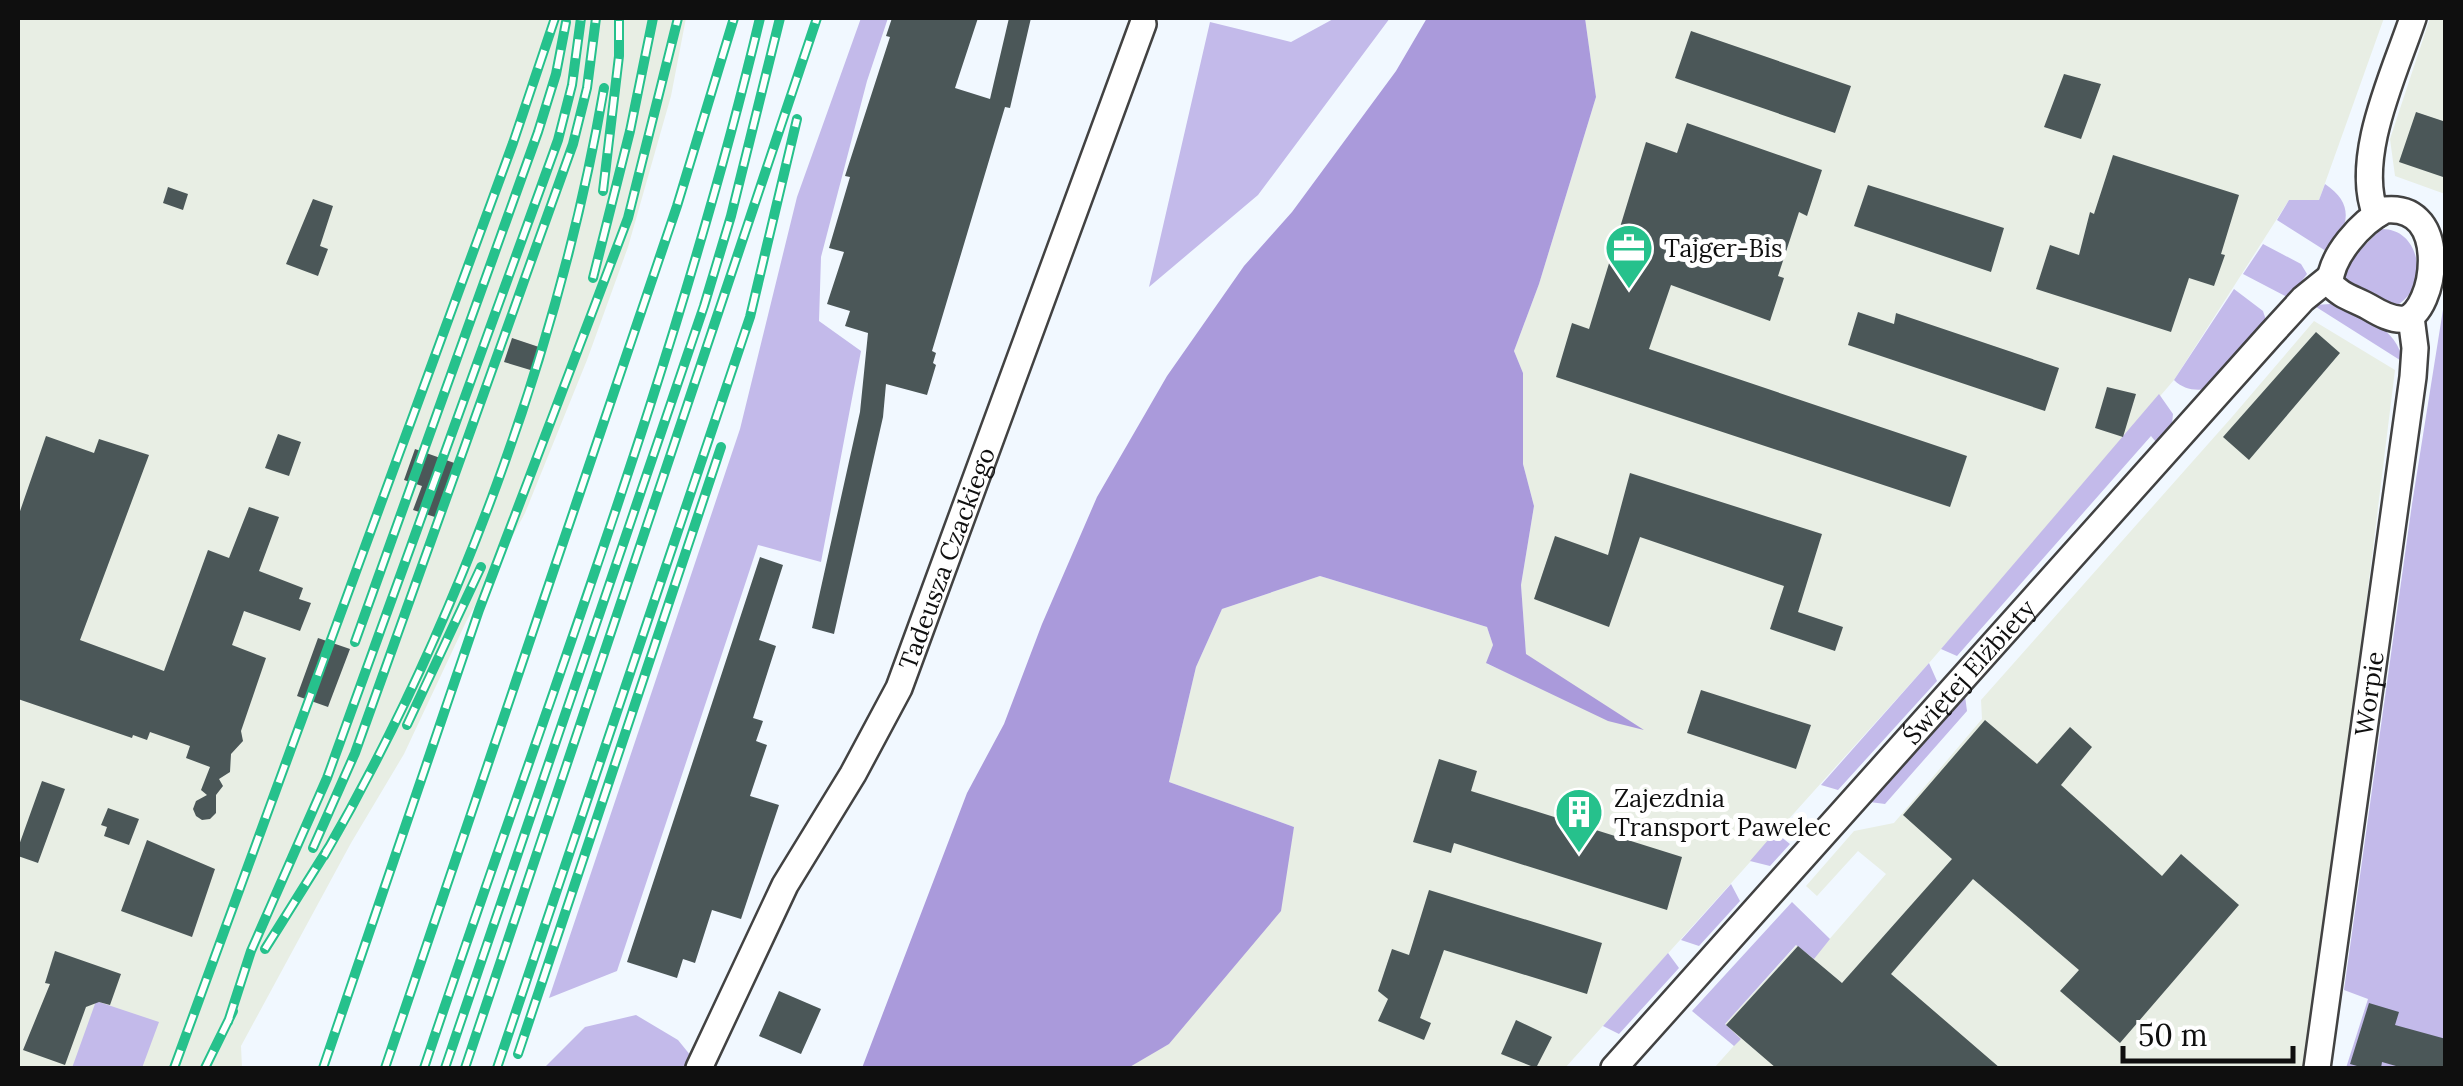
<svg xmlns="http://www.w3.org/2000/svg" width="2463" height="1086" font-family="Lora,serif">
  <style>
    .industrial { fill: #e8eee4 }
    .green { fill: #c3baea }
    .forest { fill: #aa9adb }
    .building { fill: #4b5758 }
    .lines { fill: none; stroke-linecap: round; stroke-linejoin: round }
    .street-casing { stroke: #424242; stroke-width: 30 }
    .street { stroke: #fff; stroke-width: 25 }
    .rail-casing { stroke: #26c18c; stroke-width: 10 }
    .rail { stroke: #fff; stroke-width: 6; stroke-dasharray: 19; stroke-linecap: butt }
    .labels { text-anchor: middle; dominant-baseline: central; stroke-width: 10; stroke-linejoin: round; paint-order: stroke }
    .poi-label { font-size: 25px; fill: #0f0f0f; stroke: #fff; text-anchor: start }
    .street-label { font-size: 25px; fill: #0f0f0f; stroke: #fff }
  </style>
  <rect width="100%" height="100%" fill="#f1f8ff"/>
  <path class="industrial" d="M18,18H686L671,96L628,247L587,360L525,513L466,622L404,754L351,843L241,1046L242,1068H18Z
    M1585,18H2384L2319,200H2289L2174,380L1929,663L1565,1068H1128L1138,1060L1169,1044L1286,871L1294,827L1169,782L1196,667L1222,609L1320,576L1487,627L1493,645L1487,664L1640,728L1526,655L1521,585L1534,506L1523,464V373L1514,351L1539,284L1596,97Z
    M2430,18H2445V194L2395,176L2390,139Z
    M2314,321L2395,370L2338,832L2304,1068H1714L1740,1039L1724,1025L1797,945L1813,958L1886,874L1858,851L1817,896L1806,886L1854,831L1894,823L1982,719L1981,700L2232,417Z"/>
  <path class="green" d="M861,18H888L867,81L821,257L819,321L861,351L821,562L758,545L617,971L549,998L740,429L797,197Z
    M1335,18H1390L1258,195L1149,287L1210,22L1291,42Z
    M2325,184C2355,204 2349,226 2329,253L2277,220L2289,200H2319Z
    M2381,229C2421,228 2429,285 2399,304H2388L2345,282L2342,276L2351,259Z
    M2263,244L2301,264L2307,274L2289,298L2243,274Z
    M2234,289L2263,311L2266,320L2207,389C2194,391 2183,389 2174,380Z
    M2445,297V1068H2346L2368,999L2344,990L2412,504Z
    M2331,304C2360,313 2398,328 2403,362L2313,305Z
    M2159,394L2173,414L2172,424L2156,442L2151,436L1957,656L1941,649Z
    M1929,663L1937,681L1838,790L1821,785Z
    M1965,696L1967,711L1885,804L1870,802Z
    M1775,832L1790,844L1770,866L1750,861Z
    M1731,884L1740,901L1699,946L1681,940Z
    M1792,902L1830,939L1814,959L1796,945L1725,1024L1741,1039L1734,1046L1692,1011Z
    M1668,953L1679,968L1619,1034L1603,1026Z
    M96,1001L159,1022L142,1068H72Z
    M636,1015L678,1040L691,1056L686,1068H544L585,1027Z"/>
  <path class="forest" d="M1427,18H1585L1596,97L1539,284L1514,351L1523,373V464L1534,506L1521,585L1526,654L1644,730L1608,721L1486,663L1493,645L1487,627L1320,576L1222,609L1196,667L1169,782L1294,827L1281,911L1169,1044L1128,1068H862L967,793L1004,724L1042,624L1097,497L1167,376L1244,266L1292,212L1396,71Z"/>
  <path class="building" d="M892,18H978L955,88L990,99L1009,18H1031L1010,108L1005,107L932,351L936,353L933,363L936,365L927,395L886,384L883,417L834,634L812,628L860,412L868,333L845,326L850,311L827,304L844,252L829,248L850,177L845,176L890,37L886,36Z
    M1691,31L1851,86L1835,133L1675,78Z
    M2064,74L2101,84L2081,139L2044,127Z
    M2416,112L2446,122V178L2399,162Z
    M1687,123L1822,170L1807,216L1799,212L1778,276L1784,278L1770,321L1671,285L1649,349L1967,456L1950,507L1556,377L1572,323L1589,329L1646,142L1677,153Z
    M2113,155L2239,195L2221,254L2225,255L2214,286L2189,278L2171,332L2036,289L2050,245L2079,255L2090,212L2094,214Z
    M1868,185L2004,228L1991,272L1854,226Z
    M168,187L188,194L183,210L163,203Z
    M313,199L333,206L320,246L328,249L318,276L286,264Z
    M1858,312L1894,324L1896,313L2059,368L2045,411L1848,345Z
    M2316,332L2340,353L2249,460L2223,437Z
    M512,338L545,349L537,372L504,362Z
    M2107,387L2136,394L2123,437L2095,428Z
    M278,434L301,442L289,476L265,468Z
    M46,436L94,453L99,439L149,455L80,640L164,671L208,550L229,558L249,507L279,517L259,571L303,588L299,599L311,603L300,631L244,611L232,645L266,658L241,731L243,741L231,754L230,772L219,779L223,786L216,795V813L210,819L202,820L196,816L193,809L196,801L207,795L201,790L210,767L186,758L190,746L150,732L147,740L133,735L132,738L18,699V517Z
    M415,449L460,465L438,518L413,510L422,486L404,480Z
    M1630,473L1822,534L1798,612L1843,627L1835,651L1770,629L1784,586L1640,537L1609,627L1534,599L1555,536L1608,555Z
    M760,557L783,565L759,640L776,646L753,718L763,721L756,741L767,745L750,796L779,805L741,919L712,910L695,963L683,959L677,978L627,962Z
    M318,638L350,649L328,707L297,696Z
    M1701,690L1811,725L1796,769L1687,733Z
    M1985,720L2037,764L2070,727L2092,747L2061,785L2162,876L2181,854L2239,905L2120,1043L2060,991L2079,970L1973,879L1891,974L2000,1068H1776L1726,1025L1798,946L1842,983L1952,859L1903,815Z
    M1439,759L1477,771L1471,791L1682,857L1667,910L1454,843L1451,853L1413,842Z
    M42,781L65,789L38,863L18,856V848Z
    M108,808L139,819L129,845L104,836L107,827L101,825Z
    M147,840L215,869L192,937L121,911Z
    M1429,890L1602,943L1587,994L1444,950L1420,1018L1431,1023L1424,1040L1378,1021L1388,999L1378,991L1392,949L1409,955Z
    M55,951L121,974L110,1005L99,1002L86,1007L65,1065L23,1050L50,984L45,983Z
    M779,991L821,1009L801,1054L759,1036Z
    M2369,1003L2399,1012L2395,1025L2446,1039V1068H2403L2382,1062L2381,1068H2364L2350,1064Z
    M1516,1020L1552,1037L1536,1068L1501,1054Z"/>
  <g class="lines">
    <g class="street-casing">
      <g id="street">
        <path d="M2385,210C2452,203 2435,312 2405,319C2393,321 2379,313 2369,307C2355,299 2340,296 2330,283C2331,256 2361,222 2385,210Z"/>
        <path d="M2376,215C2353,158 2395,72 2413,18"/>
        <path id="s1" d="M699,1068L785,885L853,774L899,688L1143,24"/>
        <path id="s2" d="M1614,1068L2271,334L2303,299L2329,278"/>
        <path id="s3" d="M2317,1068L2413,377L2415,348L2411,317"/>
      </g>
    </g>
    <use href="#street" class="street"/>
    <g class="rail-casing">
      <path id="rail" d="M603,191L619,56V18
        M593,278L630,131L653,18
        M355,642L538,132L556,74L566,22
        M407,725L481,567
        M313,848L355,753L573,144L587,88L596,18
        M324,856C457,626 559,349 604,88
        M265,949L329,847
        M228,1022L251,951L327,778L558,140L572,85L581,18
        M518,1054L721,447
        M174,1068L513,143L555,18
        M205,1068L233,1011
        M323,1068L479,610L628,218L678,18
        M385,1068L677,206L734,18
        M424,1068C540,720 675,375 760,18
        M445,1068L704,306L731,216L780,18
        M465,1068L817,18
        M497,1068L750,317L797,119"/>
    </g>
    <use href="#rail" class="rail"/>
  </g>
  <defs>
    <g id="office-pin" transform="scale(2.5)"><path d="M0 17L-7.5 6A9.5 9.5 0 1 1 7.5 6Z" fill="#26c18c" stroke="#fff"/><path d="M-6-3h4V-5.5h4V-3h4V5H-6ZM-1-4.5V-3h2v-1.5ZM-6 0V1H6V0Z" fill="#fff"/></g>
    <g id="building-pin" transform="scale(2.5)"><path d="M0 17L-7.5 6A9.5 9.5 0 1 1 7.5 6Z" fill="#26c18c" stroke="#fff"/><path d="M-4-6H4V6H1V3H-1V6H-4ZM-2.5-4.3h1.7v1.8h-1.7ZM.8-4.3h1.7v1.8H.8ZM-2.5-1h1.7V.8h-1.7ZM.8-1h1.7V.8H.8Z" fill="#fff"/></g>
  </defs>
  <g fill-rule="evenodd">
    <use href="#office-pin" x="1629" y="248"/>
    <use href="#building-pin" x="1579" y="812"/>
  </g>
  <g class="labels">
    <g class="poi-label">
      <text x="1664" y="248">Tajger-Bis</text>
      <text x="1614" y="798">Zajezdnia<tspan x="1614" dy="29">Transport Pawelec</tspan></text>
    </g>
    <g class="street-label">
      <text stroke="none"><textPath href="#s1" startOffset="568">Tadeusza Czackiego</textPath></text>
      <text stroke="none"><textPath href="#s2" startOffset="532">Świętej Elżbiety</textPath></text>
      <text stroke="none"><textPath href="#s3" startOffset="378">Worpie</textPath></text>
    </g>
  </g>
  <rect width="2463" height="1086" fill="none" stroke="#0f0f0f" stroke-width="40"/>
  <path d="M2123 1046v15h170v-15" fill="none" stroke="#0f0f0f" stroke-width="5"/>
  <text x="2138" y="1046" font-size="30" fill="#0f0f0f" stroke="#ffffff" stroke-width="8" paint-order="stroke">50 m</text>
</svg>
